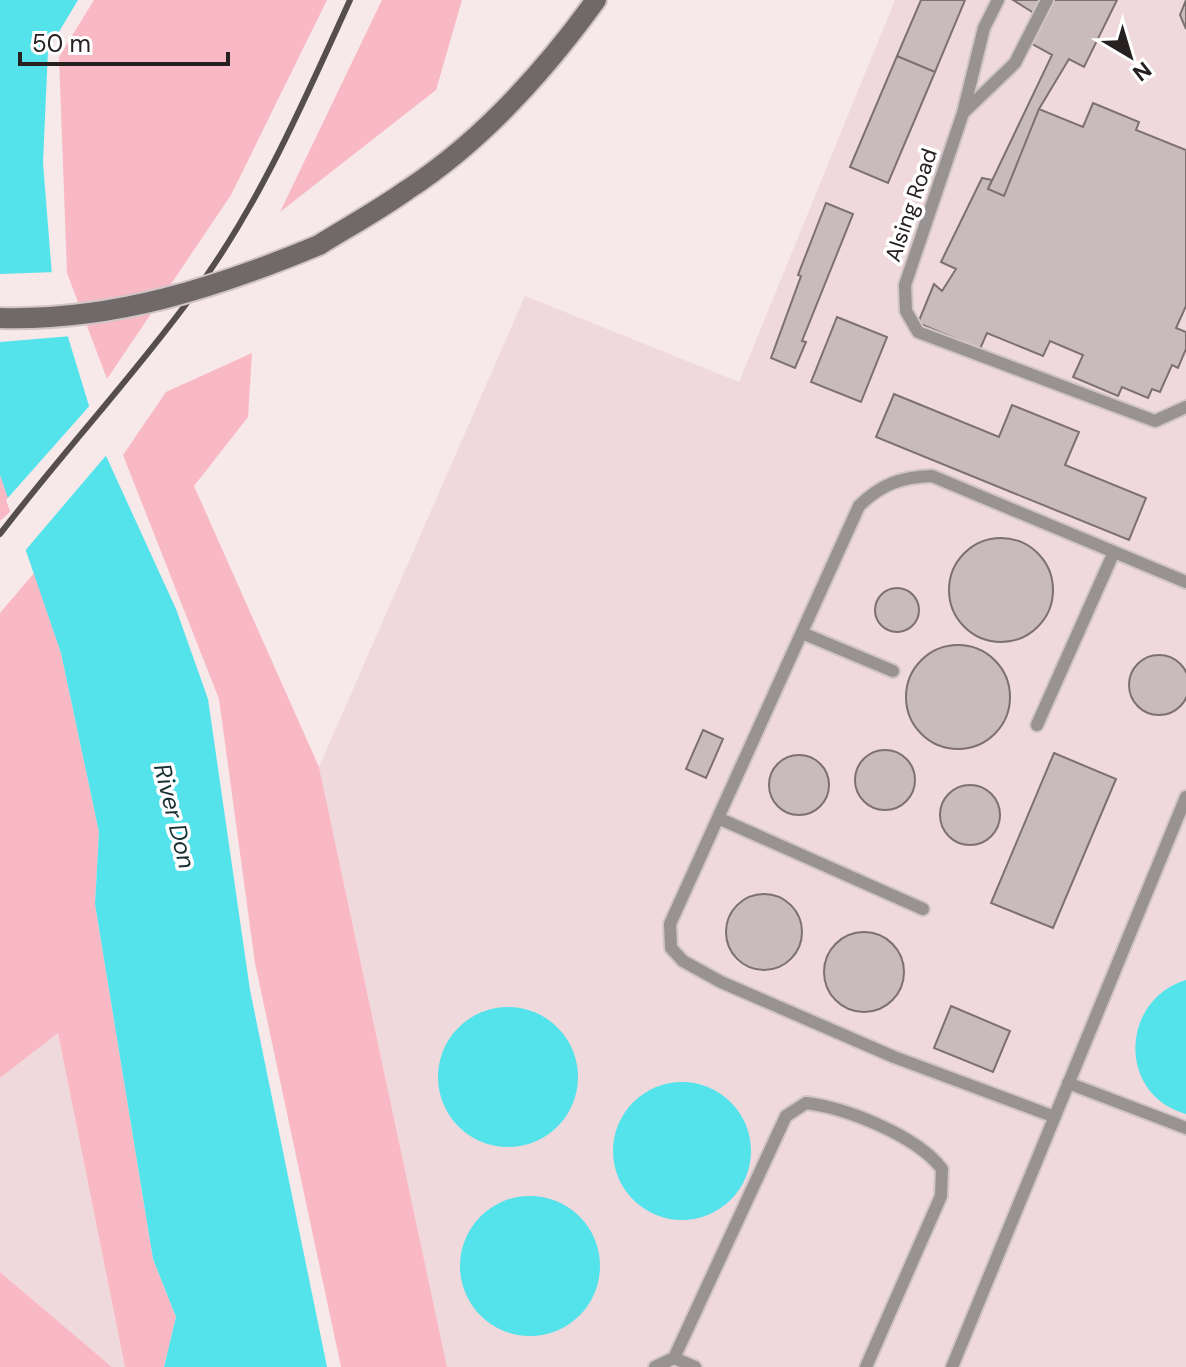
<svg xmlns="http://www.w3.org/2000/svg" width="1186" height="1367" font-family="'DM Sans',sans-serif">
  <style>
    .built { fill: #f0d9dc }
    .green { fill: #f9b9c4 }
    .water { fill: #54e3ea }
    .pier { fill: #f7e8ea }
    .building { fill: #c9bbbd; stroke: #7d7072; stroke-width: 2 }
    .lines { fill: none; stroke-linecap: round; stroke-linejoin: round }
    .lane-casing { stroke: #d1c4c6; stroke-width: 16 }
    .secondary-casing { stroke: #d1c4c6; stroke-width: 24 }
    .lane { stroke: #989293; stroke-width: 12 }
    .secondary { stroke: #706869; stroke-width: 20 }
    .rail { stroke: #554d4e; stroke-width: 6 }
    .secondary-bridge-casing { stroke: #d1c4c6; stroke-width: 24; stroke-linecap: butt }
    .secondary-bridge { stroke: #706869; stroke-width: 20 }
    .labels { text-anchor: middle; dominant-baseline: central; stroke-width: 7; stroke-linejoin: round; paint-order: stroke }
    .street-label { font-size: 22px; fill: #262021; stroke: #fff }
    .water-label { font-size: 24px; font-style: italic; fill: #183031; stroke: #fff }
  </style>
  <rect width="100%" height="100%" fill="#f7e8ea"/>
  <path class="built" d="M895,0H1186V1367H447L319,767L525,296L739,382Z
    M58,1032L125,1367H112L0,1272V1078Z"/>
  <path class="green" d="M94,0H327L231,195L107,379L67,273L59,57Z
    M382,0H462L436,90L280,212Z
    M252,353L248,417L194,486L319,767L447,1367H341L255,963L219,699L123,455L166,392Z
    M0,475L14,508L0,521Z
    M35,572L61,653L99,832L95,904L153,1259L176,1317L164,1367H125L58,1033L0,1078V613Z
    M0,1272L112,1367H0Z"/>
  <path class="water" d="M0,0H78L48,50L43,163L53,288L101,445L176,609L208,699L250,990L327,1367H164L176,1317L153,1259L95,904L99,832L61,653L0,475Z
    M1186,980V1114C1117,1095 1120,1000 1186,980Z
    M438 1077a70 70 0 1 1 140 0a70 70 0 1 1-140 0Z
    M613 1151a69 69 0 1 1 138 0a69 69 0 1 1-138 0Z
    M460 1266a70 70 0 1 1 140 0a70 70 0 1 1-140 0Z"/>
  <path class="pier" d="M56,272L72,336L0,342V274Z
    M92,403L109,452L24,552L6,500Z"/>
  <path class="building" d="M921,0H965L935,72L897,56Z
    M1013,0H1117L1084,67L1069,59L1039,109L1004,196L988,189L1052,55L1025,40L1037,15Z
    M1186,0V29L1180,15Z
    M897,56L935,72L888,183L850,167Z
    M1093,103L1139,122L1136,130L1186,150V306L1176,328L1186,332V349L1178,368L1172,365L1160,392L1152,389L1148,398L1122,387L1118,396L1073,377L1083,355L1050,341L1043,356L987,333L980,349L918,323L934,284L942,291L956,269L941,262L982,178L992,180L988,189L1004,196L1039,109L1083,127Z
    M826,203L853,214L802,341L806,342L795,368L771,358L801,276L798,275Z
    M837,317L887,337L861,402L811,382Z
    M894,394L999,437L1012,405L1079,432L1065,465L1146,498L1129,540L876,437Z
    M949 590a52 52 0 1 1 104 0a52 52 0 1 1-104 0Z
    M875 610a22 22 0 1 1 44 0a22 22 0 1 1-44 0Z
    M906 697a52 52 0 1 1 104 0a52 52 0 1 1-104 0Z
    M1129 685a30 30 0 1 1 60 0a30 30 0 1 1-60 0Z
    M703,730L723,739L706,778L686,769Z
    M855 780a30 30 0 1 1 60 0a30 30 0 1 1-60 0Z
    M1054,753L1116,779L1053,928L991,903Z
    M769 785a30 30 0 1 1 60 0a30 30 0 1 1-60 0Z
    M940 815a30 30 0 1 1 60 0a30 30 0 1 1-60 0Z
    M726 932a38 38 0 1 1 76 0a38 38 0 1 1-76 0Z
    M824 972a40 40 0 1 1 80 0a40 40 0 1 1-80 0Z
    M951,1006L1010,1031L993,1072L934,1048Z"/>
  <g class="lines">
    <g class="lane-casing">
      <path id="lane" d="M998,0L984,28L963,113L905,285L906,311L918,332L1155,421L1186,407
        M963,113L1015,63L1047,0
        M802,633L893,671
        M1037,725L1114,552
        M718,818L923,909
        M1068,1083L1186,1128
        M1055,1117L894,1057L721,982L683,961L671,948L670,924L859,506C881,484 902,477 932,476L1186,582
        M674,1358L786,1116L806,1103C847,1108 917,1136 942,1169L941,1196L866,1367
        M655,1367L674,1358L695,1367
        M952,1367L1186,797"/>
    </g>
    <g class="secondary-casing">
      <path id="secondary" d="M319,245C348,227 379,210 407,190C482,141 544,72 596,0"/>
    </g>
    <use href="#lane" class="lane"/>
    <use href="#secondary" class="secondary"/>
    <path class="rail" d="M0,534C62,453 132,378 192,296C259,206 304,101 350,0"/>
    <g class="secondary-bridge-casing">
      <path id="secondary-bridge" d="M0,318C113,321 216,288 319,245"/>
    </g>
    <use href="#secondary-bridge" class="secondary-bridge"/>
  </g>
  <g class="labels">
    <g class="street-label">
      <text transform="translate(911 205) rotate(-71)">Alsing Road</text>
    </g>
    <g class="water-label">
      <text transform="translate(175 816) rotate(76)">River Don</text>
    </g>
  </g>
  <g transform="translate(1130 56) rotate(142)" stroke="#ffffff" stroke-width="6" paint-order="stroke">
  <path d="M0-6L14 30L0 20L-14 30Z" fill="#262021"/>
  <text y="-12" font-size="22" font-weight="bold" text-anchor="middle" fill="#262021">N</text>
  </g>
  <path d="M20 52v12h208v-12" fill="none" stroke="#262021" stroke-width="4"/>
  <text x="32" y="52" font-size="24" fill="#262021" stroke="#ffffff" stroke-width="6" paint-order="stroke">50 m</text>
</svg>
